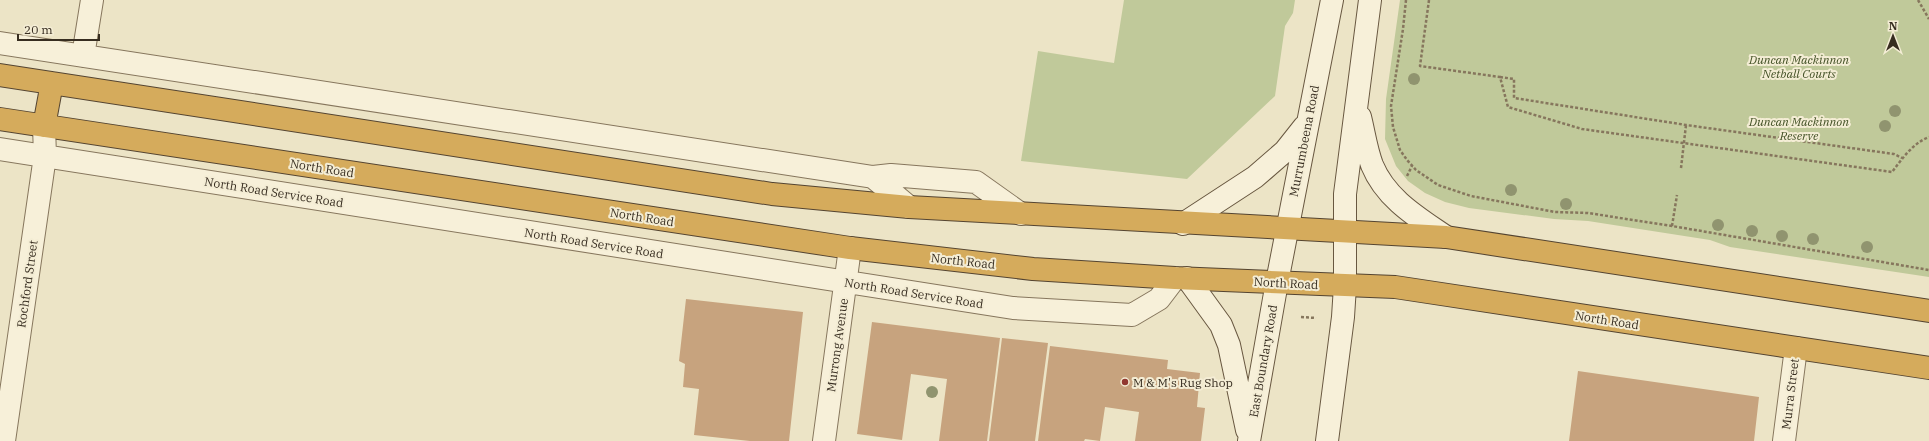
<svg xmlns="http://www.w3.org/2000/svg" width="1929" height="441" font-family="'IBM Plex Serif',serif">
  <style>
    .green { fill: #c0c99a }
    .building { fill: #c7a37e }
    .lines { fill: none; stroke-linecap: round; stroke-linejoin: round }
    .street-casing { stroke: #86765d; stroke-width: 24 }
    .secondary-casing { stroke: #685740; stroke-width: 24 }
    .highway-casing { stroke: #544431; stroke-width: 24 }
    .path { stroke: #86765d; stroke-width: 2.5; stroke-dasharray: 3 2; stroke-linecap: butt }
    .street { stroke: #f7f0d9; stroke-width: 22 }
    .secondary { stroke: #f7f0d9; stroke-width: 22 }
    .highway { stroke: #d5ab5c; stroke-width: 22 }
    .tree { fill: #90946f }
    .poi-dot { fill: #913830; stroke: #f4edd5; stroke-width: 1.5 }
    .labels { text-anchor: middle; dominant-baseline: central; stroke-width: 4; stroke-linejoin: round; paint-order: stroke }
    .park-label { font-size: 12px; font-style: italic; fill: #445227; stroke: #f4edd5 }
    .street-label { font-size: 12px; fill: #372d20; stroke: #f4edd5 }
    .poi-label { font-size: 12px; fill: #372d20; stroke: #f4edd5; text-anchor: start }
  </style>
  <rect width="100%" height="100%" fill="#ece4c6"/>
  <path class="green" d="M1124,0H1295L1293,13L1285,26L1275,96L1187,179L1021,161L1038,51L1114,63Z
    M1400,0H1929V277L1730,247L1710,240L1588,221L1554,219L1469,208L1445,202L1425,193L1408,181L1396,166L1385,139L1386,99Z"/>
  <path class="building" d="M686,299L803,312L789,441H750L694,435L699,389L683,387L685,364L679,361Z
    M872,322L1000,338L987,441H939L947,379L911,374L902,440L857,434Z
    M1002,338L1048,343L1035,441H989Z
    M1050,346L1168,360L1167,369L1200,373L1197,407L1205,408L1201,441H1135L1139,412L1105,407L1100,441L1085,439L1084,441H1038Z
    M1578,371L1759,397L1754,441H1569Z"/>
  <g class="lines">
    <g class="street-casing">
      <path id="street" d="M0,43L873,177L909,207
        M83,56L92,0
        M0,149L1013,308L1132,315L1159,299L1175,278
        M873,177L891,175L976,182L1021,214
        M4,441L45,156L44,126
        M824,441L850,248
        M1784,441L1796,348"/>
    </g>
    <g class="secondary-casing">
      <path id="secondary" d="M1360,117C1364,133 1366,149 1372,165C1386,199 1417,217 1446,237
        M1183,224L1255,177L1285,151L1304,127
        M1187,278L1221,325L1229,345L1247,430
        M1249,441L1277,282L1332,0
        M1327,441L1343,317L1345,286V194L1370,0"/>
    </g>
    <g class="highway-casing">
      <path id="highway" d="M0,75L772,194L909,207L1446,237L1929,311
        M0,119L850,248L1033,269L1175,278L1395,287L1929,368
        M44,126L52,83"/>
    </g>
    <path class="path" d="M1406,0L1403,29L1391,106L1393,127L1400,150L1407,160L1416,170L1438,185L1471,196L1555,212L1588,213L1672,226L1929,270
      M1429,0L1420,66L1500,77L1508,107L1582,129L1892,172C1902,159 1913,143 1929,137
      M1918,0L1929,19
      M1500,77L1514,79V98L1686,125L1894,154L1902,158
      M1681,168L1686,125
      M1407,176L1412,166
      M1672,226L1677,195
      M1301,317L1316,318"/>
    <use href="#street" class="street"/>
    <use href="#secondary" class="secondary"/>
    <use href="#highway" class="highway"/>
  </g>
  <g class="tree">
    <circle cx="1414" cy="79" r="6"/>
    <circle cx="1895" cy="111" r="6"/>
    <circle cx="1885" cy="126" r="6"/>
    <circle cx="1511" cy="190" r="6"/>
    <circle cx="1566" cy="204" r="6"/>
    <circle cx="1718" cy="225" r="6"/>
    <circle cx="1752" cy="231" r="6"/>
    <circle cx="1782" cy="236" r="6"/>
    <circle cx="1813" cy="239" r="6"/>
    <circle cx="1867" cy="247" r="6"/>
    <circle cx="932" cy="392" r="6"/>
  </g>
  <circle class="poi-dot" cx="1125" cy="382" r="4"/>
  <g class="labels">
    <g class="park-label">
      <text x="1799" y="59">Duncan Mackinnon<tspan x="1799" dy="14">Netball Courts</tspan></text>
      <text x="1799" y="121">Duncan Mackinnon<tspan x="1799" dy="14">Reserve</tspan></text>
    </g>
    <g class="street-label">
      <text transform="translate(1304 141) rotate(-79)">Murrumbeena Road</text>
      <text transform="translate(322 168) rotate(9)">North Road</text>
      <text transform="translate(274 192) rotate(9)">North Road Service Road</text>
      <text transform="translate(642 217) rotate(9)">North Road</text>
      <text transform="translate(594 243) rotate(9)">North Road Service Road</text>
      <text transform="translate(963 261) rotate(6)">North Road</text>
      <text transform="translate(1286 283) rotate(3)">North Road</text>
      <text transform="translate(27 284) rotate(-82)">Rochford Street</text>
      <text transform="translate(914 293) rotate(9)">North Road Service Road</text>
      <text transform="translate(1607 320) rotate(9)">North Road</text>
      <text transform="translate(837 345) rotate(-82)">Murrong Avenue</text>
      <text transform="translate(1263 361) rotate(-80)">East Boundary Road</text>
      <text transform="translate(1790 394) rotate(-83)">Murra Street</text>
    </g>
    <g class="poi-label">
      <text x="1133" y="382">M &amp; M's Rug Shop</text>
    </g>
  </g>
  <g transform="translate(1893 36)" stroke="#f4edd5" stroke-width="3" paint-order="stroke">
  <path d="M0-3L7 15L0 10L-7 15Z" fill="#372d20"/>
  <text y="-6" font-size="11" font-weight="bold" text-anchor="middle" fill="#372d20">N</text>
  </g>
  <path d="M18 34v6h81v-6" fill="none" stroke="#372d20" stroke-width="2"/>
  <text x="24" y="34" font-size="12" fill="#372d20" stroke="#f4edd5" stroke-width="3" paint-order="stroke">20 m</text>
</svg>
